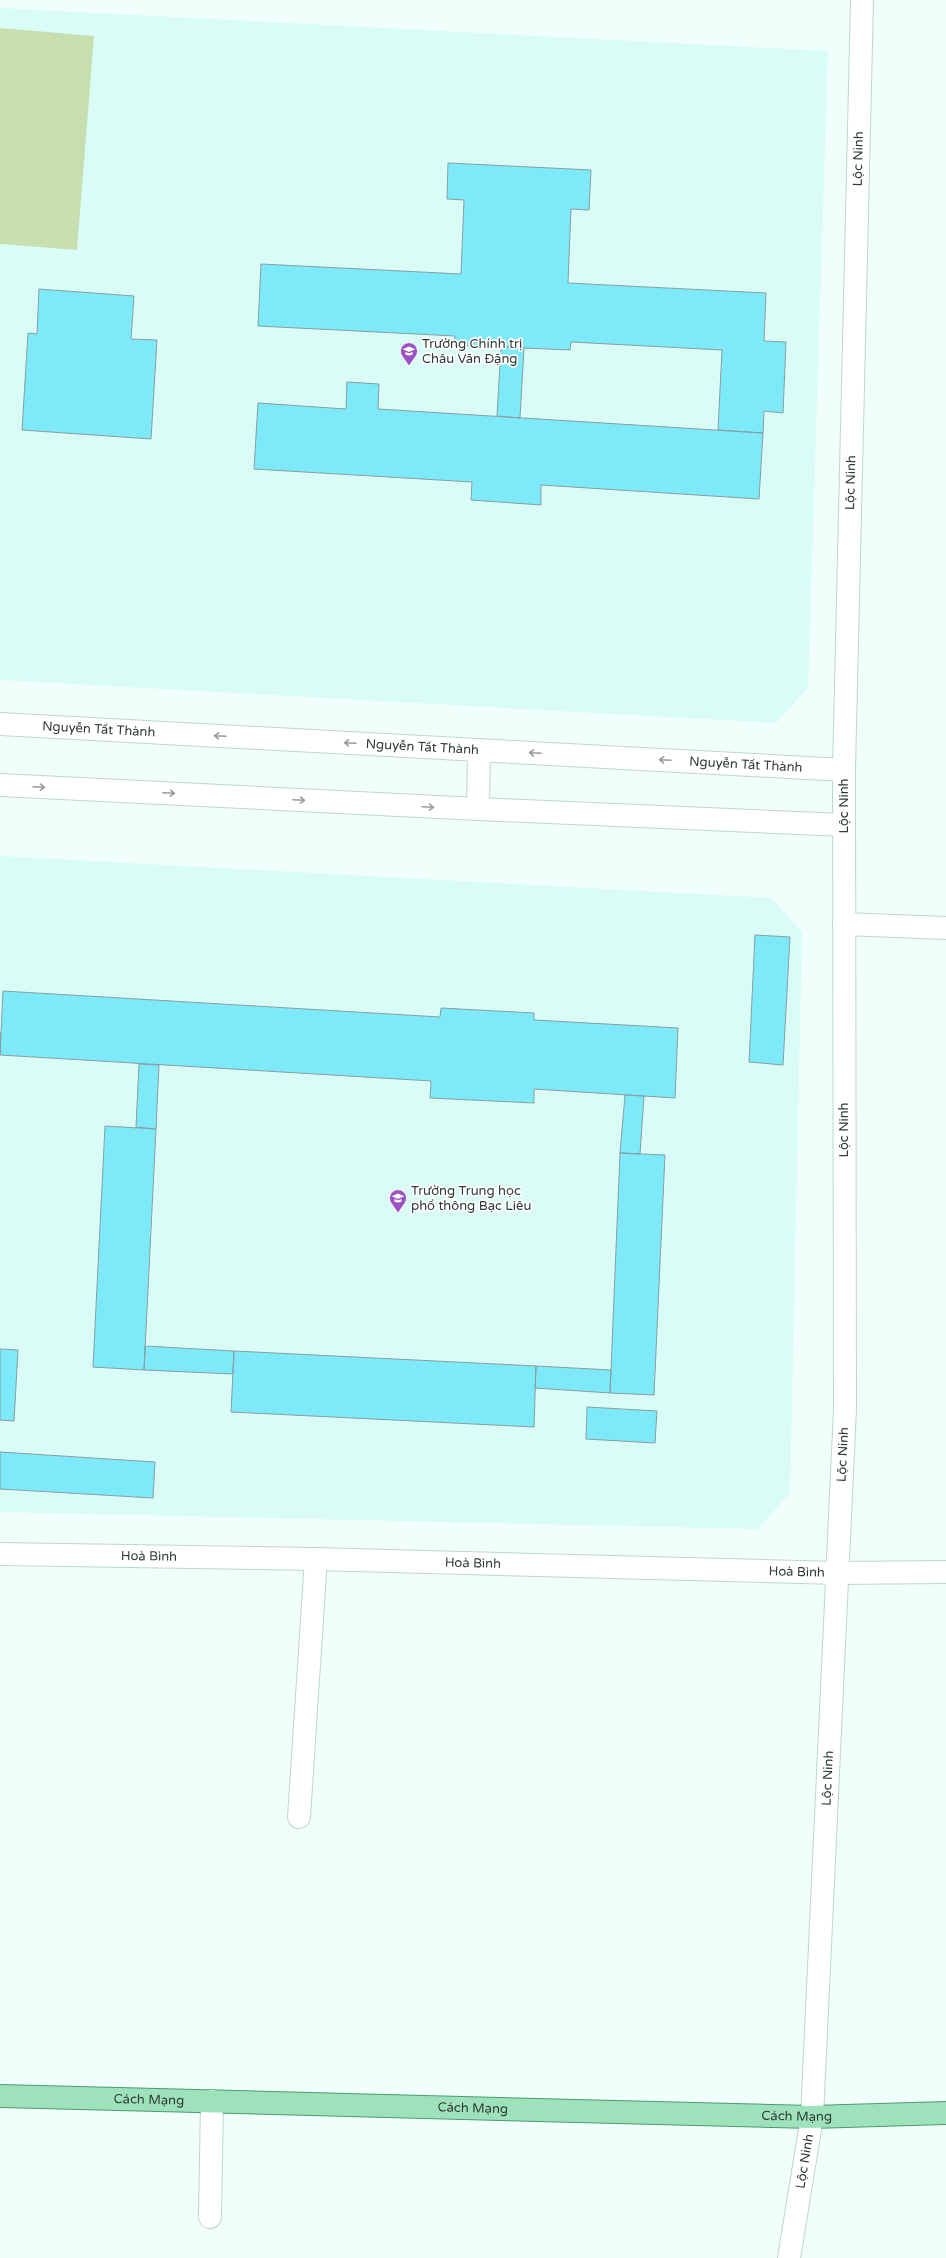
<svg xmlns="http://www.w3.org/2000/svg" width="946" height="2258" font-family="'Varela Round',sans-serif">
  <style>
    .built { fill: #d9fdf6 }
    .green { fill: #c7dfb0 }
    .building { fill: #7de9f9; stroke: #879fa3 }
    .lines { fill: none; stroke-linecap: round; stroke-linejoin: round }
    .minor-casing { stroke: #bdd6d1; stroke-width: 24 }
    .major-casing { stroke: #4d9b6f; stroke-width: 24 }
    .minor { stroke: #fff; stroke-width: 22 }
    .major { stroke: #9de2bb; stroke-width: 22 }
    .oneway { stroke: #989c9c }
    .labels { text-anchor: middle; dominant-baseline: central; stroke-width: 3.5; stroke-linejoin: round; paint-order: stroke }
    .street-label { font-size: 13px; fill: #303a38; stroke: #fff }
    .poi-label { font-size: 13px; fill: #303a38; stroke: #fff; text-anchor: start }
  </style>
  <rect width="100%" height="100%" fill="#f0fffc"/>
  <path class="built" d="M0,8L828,51L808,688L776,723L0,680Z
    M0,856L772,898L802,932L790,1493L758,1529L0,1512Z"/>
  <path class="green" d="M0,28L94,36L77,250L0,244Z"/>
  <path class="building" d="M448,163L591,170L589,210L571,209L568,283L766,293L764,341L786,342L783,413L764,411L763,433L718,430L722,350L571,342L570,350L454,345L455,336L258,326L261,264L461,274L464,200L447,199Z
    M39,289L134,296L131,339L157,340L151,439L22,430L28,333L37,334Z
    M501,346L524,348L520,418L497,416Z
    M347,382L379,384L378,409L763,433L759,499L541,485V505L471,500L472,482L254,469L258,403L346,409Z
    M755,935L790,937L783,1065L749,1062Z
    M3,991L440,1017L441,1008L534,1013V1020L678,1028L675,1098L534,1089V1103L430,1098L431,1081L0,1055Z
    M0,1033H1L0,1055Z
    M139,1064L159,1065L156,1129L136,1127Z
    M625,1095L644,1096L640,1154L620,1153Z
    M105,1126L156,1129L144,1370L93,1367Z
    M620,1153L665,1155L654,1395L610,1393Z
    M145,1346L234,1351L233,1374L144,1370Z
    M0,1349L18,1350L14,1421L0,1420Z
    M234,1351L536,1366L534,1427L231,1412Z
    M536,1366L611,1370L610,1393L535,1388Z
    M587,1407L657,1411L655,1443L586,1439Z
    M0,1452L155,1462L153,1498L0,1489Z"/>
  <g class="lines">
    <g class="minor-casing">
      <g id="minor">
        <path id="s1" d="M0,724L844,770"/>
        <path d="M0,785L478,809L844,825"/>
        <path d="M478,809L479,750"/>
        <path d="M844,924L946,928"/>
        <path id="s2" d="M0,1554L316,1559L837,1573L946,1572"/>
        <path d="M299,1817L316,1559"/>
        <path d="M210,2217L212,2101"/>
        <path id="s3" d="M789,2258L812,2117L845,1409L844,770L862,0"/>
      </g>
    </g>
    <g class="major-casing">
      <g id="major">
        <path id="s4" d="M0,2096L812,2117L946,2113"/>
      </g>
    </g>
    <use href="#minor" class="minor"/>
    <use href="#major" class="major"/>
  </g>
  <defs><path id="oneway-shaft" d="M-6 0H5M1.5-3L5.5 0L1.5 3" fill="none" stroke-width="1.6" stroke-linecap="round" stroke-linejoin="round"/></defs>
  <g class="oneway">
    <use href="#oneway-shaft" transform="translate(220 736) rotate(-177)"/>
    <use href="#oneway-shaft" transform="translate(350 743) rotate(-177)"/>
    <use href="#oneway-shaft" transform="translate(535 753) rotate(-177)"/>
    <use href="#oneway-shaft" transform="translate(665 760) rotate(-177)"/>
    <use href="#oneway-shaft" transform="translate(39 787) rotate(3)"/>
    <use href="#oneway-shaft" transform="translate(169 793) rotate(3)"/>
    <use href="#oneway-shaft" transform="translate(299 800) rotate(3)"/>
    <use href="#oneway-shaft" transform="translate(428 807) rotate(3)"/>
  </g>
  <defs>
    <g id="university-pin" transform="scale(0.9)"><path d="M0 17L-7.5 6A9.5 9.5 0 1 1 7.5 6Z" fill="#9c51c4" stroke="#fff"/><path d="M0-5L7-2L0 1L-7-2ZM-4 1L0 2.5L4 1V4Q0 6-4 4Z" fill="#fff"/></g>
    <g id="school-pin" transform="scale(0.9)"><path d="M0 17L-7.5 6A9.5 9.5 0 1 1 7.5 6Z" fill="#9c51c4" stroke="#fff"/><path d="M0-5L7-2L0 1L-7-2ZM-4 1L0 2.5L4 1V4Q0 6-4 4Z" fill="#fff"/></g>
  </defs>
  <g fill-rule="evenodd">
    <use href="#university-pin" x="409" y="351"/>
    <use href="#school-pin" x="398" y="1198"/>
  </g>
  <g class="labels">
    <g class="street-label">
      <text stroke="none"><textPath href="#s3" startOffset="2102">Lộc Ninh</textPath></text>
      <text stroke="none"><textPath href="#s3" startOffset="1778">Lộc Ninh</textPath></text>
      <text stroke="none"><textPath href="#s1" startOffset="99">Nguyễn Tất Thành</textPath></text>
      <text stroke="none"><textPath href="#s1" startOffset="423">Nguyễn Tất Thành</textPath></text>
      <text stroke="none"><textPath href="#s1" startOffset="747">Nguyễn Tất Thành</textPath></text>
      <text transform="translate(844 806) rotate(-90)">Lộc Ninh</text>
      <text transform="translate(844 1130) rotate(-90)">Lộc Ninh</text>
      <text stroke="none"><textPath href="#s3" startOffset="806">Lộc Ninh</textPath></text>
      <text stroke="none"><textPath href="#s2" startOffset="149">Hoà Bình</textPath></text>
      <text stroke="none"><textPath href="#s2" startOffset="473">Hoà Bình</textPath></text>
      <text stroke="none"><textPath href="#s2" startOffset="797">Hoà Bình</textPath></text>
      <text stroke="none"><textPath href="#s3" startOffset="482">Lộc Ninh</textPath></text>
      <text stroke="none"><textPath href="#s4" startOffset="149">Cách Mạng</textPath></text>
      <text stroke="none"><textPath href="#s4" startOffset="473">Cách Mạng</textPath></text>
      <text stroke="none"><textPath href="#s4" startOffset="797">Cách Mạng</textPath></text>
      <text stroke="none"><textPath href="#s3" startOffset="98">Lộc Ninh</textPath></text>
    </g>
    <g class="poi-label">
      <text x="422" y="344">Trường Chính trị<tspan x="422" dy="15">Châu Văn Đặng</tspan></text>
      <text x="411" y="1191">Trường Trung học<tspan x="411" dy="15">phổ thông Bạc Liêu</tspan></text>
    </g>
  </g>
</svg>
